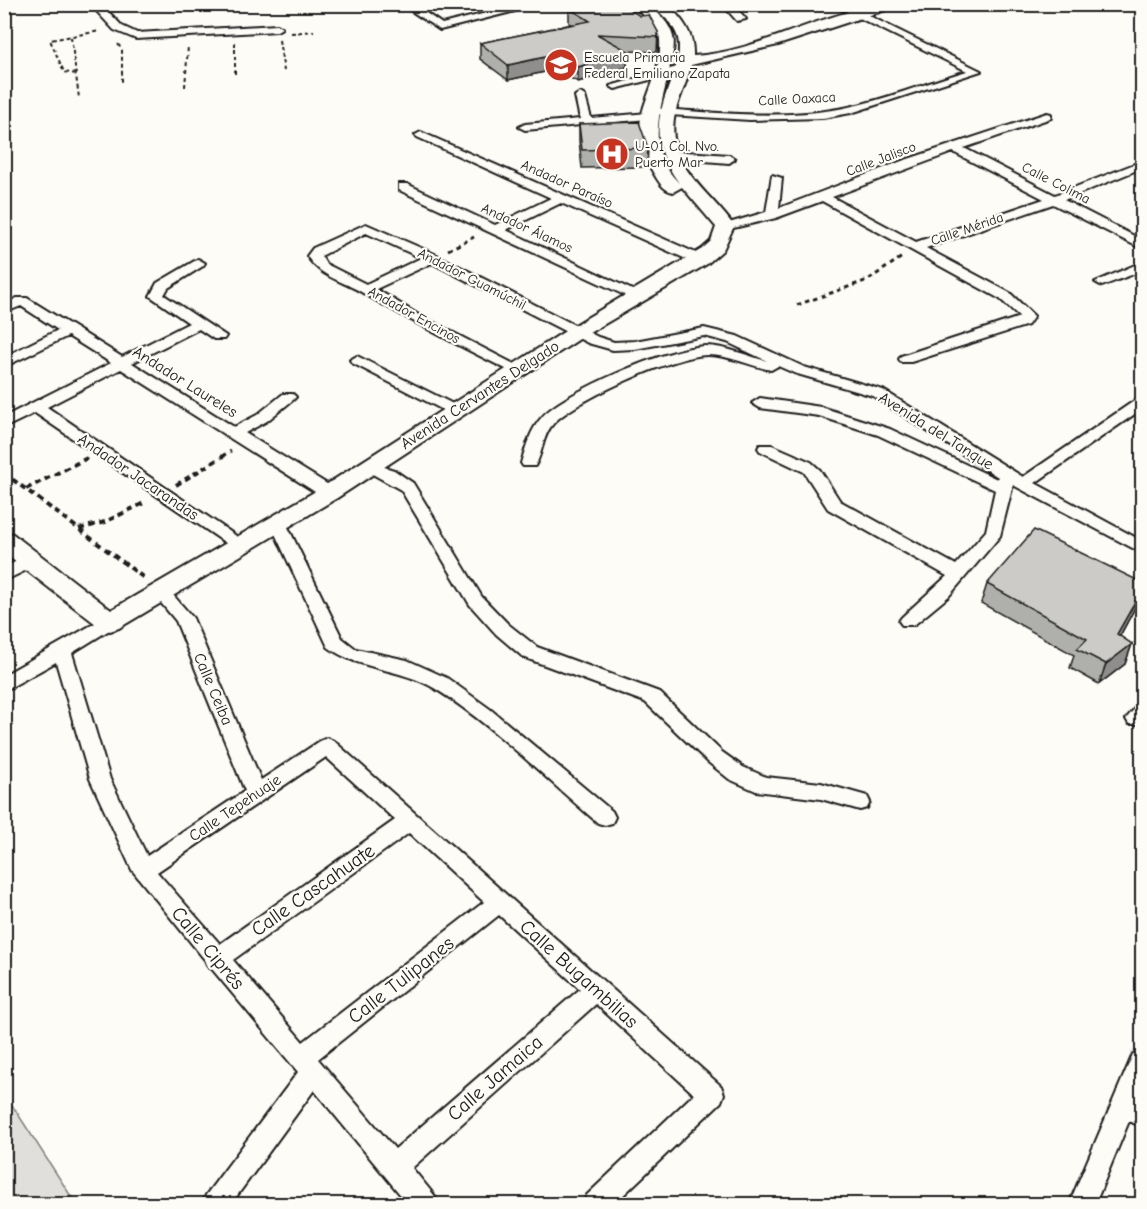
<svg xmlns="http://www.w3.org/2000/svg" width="1147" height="1209" font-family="'Comic Neue',sans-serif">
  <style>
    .green { fill: #e0dfdb; stroke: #7e7e7c; stroke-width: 1.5 }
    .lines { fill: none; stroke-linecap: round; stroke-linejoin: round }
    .street-casing { stroke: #1c1c1c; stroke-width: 4 }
    .secondary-casing { stroke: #1c1c1c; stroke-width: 4 }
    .path-far2 { stroke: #1c1c1c; stroke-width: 2; stroke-dasharray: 4 3; stroke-linecap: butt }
    .path-far1 { stroke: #1c1c1c; stroke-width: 3; stroke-dasharray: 4.5 4; stroke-linecap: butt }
    .path { stroke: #1c1c1c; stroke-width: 4; stroke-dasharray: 6 4.5; stroke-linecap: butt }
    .street { fill: #fdfcf7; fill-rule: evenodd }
    .secondary { fill: #fdfcf7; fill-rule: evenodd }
    .wall { fill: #afafac; stroke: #1c1c1c; stroke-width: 1.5 }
    .shaded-wall { fill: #8f8e8c; stroke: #1c1c1c; stroke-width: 1.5 }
    .building { fill: #cccbc8; stroke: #1c1c1c; stroke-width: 1.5 }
    .labels { text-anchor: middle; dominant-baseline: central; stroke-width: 4.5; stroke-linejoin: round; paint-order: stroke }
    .far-poi-label { font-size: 14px; fill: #1c1c1c; stroke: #fdfcf7; text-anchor: start }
    .far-street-label { font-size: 14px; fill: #1c1c1c; stroke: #fdfcf7 }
    .street-label { font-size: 16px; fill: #1c1c1c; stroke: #fdfcf7 }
    .near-street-label { font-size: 20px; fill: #1c1c1c; stroke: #fdfcf7 }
  </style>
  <rect width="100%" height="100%" fill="#fdfcf7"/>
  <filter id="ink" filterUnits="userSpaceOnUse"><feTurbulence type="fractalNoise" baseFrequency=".0167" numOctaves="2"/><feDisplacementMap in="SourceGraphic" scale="12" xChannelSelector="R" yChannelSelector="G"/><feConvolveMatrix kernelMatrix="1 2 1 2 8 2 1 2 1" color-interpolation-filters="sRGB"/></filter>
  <g filter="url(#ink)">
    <path class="green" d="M4,1094H5L76,1204H5Z"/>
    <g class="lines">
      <g class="street-casing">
        <path id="street" d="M90,4H101L122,26L137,33L277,25L282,28L277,31L136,39L114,30Z
          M401,4H413L442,24L523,4H543L440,30Z
          M722,4H733L746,19L737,21Z
          M831,4H845L981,71L851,113L823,118L750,120L653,114L652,118L648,119L525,130L519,127L525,124L580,119L575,96L580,93L585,96L591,118L648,113V109L652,108C715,113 781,120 844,108C885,100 926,83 967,71Z
          M684,65L689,68L688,70L615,89L610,86Z
          M1047,113L1051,114V118L964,148L1055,195L1142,161V168L1064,200L1142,240V249L1053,204L926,248L1010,293L1034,316L1028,325L911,362H901L899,359L901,356L1020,317L1000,299L822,201L776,218L725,230L719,226L766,212L772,175L782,178L779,208L902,161ZM953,152L1044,199L916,242L832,197Z
          M421,132L705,257L707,260L705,263H695L561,203L506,230L645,296L643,299H633L399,190V184H407L495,225L551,198L417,137L415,135Z
          M671,151L729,155L735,159L729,163L667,158L665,155Z
          M366,224L437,255L598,337L614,342L635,341L704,328L737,336L804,367L883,390L1023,477L1137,399L1142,398V409L1035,483L1142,541V553L1013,485L1000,536L949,596L914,625H902L899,621L902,617L947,576L828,509L804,472L760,451L758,448L760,445H772L811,462L820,470L840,501L956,565L986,531L995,490L878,435L819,416L760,408L752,403L760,398L821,407L890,429L997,479L998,477L873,396L794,373L778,366L771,370C750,366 729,355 708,355C677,354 573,401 553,424C542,436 543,453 535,466H523L521,463C526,447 530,430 542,417C564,392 670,347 705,346C726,346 747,356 767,361L727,342L704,336L635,349L613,350L588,343L432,263L376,289L417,314L526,370L519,374L514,373C463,348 413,322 363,293C343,281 320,277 307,256L313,248ZM366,233L421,258L366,284L326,264L321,256Z
          M198,259L205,263L203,266L168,288L164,295L226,336L224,339H214L199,329L132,363L234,427L257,415L283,394H293L296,397L293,400L267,421L245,433L335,489L337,493L335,497H323L121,369L47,407L245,542L248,546L245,550L239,552L35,413L4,428V417L111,363L68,336L4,367V357L58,330L21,306L4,313V304L17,298H27L122,357L189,323L150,296L157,283Z
          M1142,262V271L1102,286L1095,282Z
          M357,356L461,408L464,411L461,414H451L352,363L350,360Z
          M368,462L394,470L413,483L482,597L508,624L537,647L659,692L722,752L743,767L766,777L821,783L867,796L870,802L867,808L860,810L821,799L756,791L729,779L708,762L645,702L523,657L496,634L470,605L401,490L360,467L362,464Z
          M278,518L286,523L342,638L356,649L407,660L447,678L490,709L612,811L615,817L612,823L605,825L598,823C546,779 492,724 434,688C400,668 358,670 328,647L270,523Z
          M31,555L37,557L40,561L37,565L4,581V567Z
          M161,586L167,588L193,618L261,780L320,741L327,738L334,741L721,1086L724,1094L721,1102L614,1204H583L587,1195L694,1094L596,1004L412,1168L434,1195L438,1204H408L314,1090L231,1204H202L206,1195L298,1072L212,969L208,967L205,960L132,870L90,779L56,662L4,691V675L104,618H116L119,622L116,626L72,653L110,779L147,856L245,791L176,621L152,592ZM326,757L395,820L220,944L157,872ZM409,833L484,902L303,1042L233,960ZM499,915L580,989L395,1149L318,1059Z
          M1142,706V724H1129L1126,719L1135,708Z
          M1142,1051V1090L1138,1100L1142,1102V1127L1129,1121L1095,1204H1069L1133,1054Z"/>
      </g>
      <g class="secondary-casing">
        <path id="secondary" d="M632,4H648C658,13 670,23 673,37C675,44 673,53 671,60C664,104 641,146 679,183C651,144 655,121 672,78C677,66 681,51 678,38C674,23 661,15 652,4H667C683,20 694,33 693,56C765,52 832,4 904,4L778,45L691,65C687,84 677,100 674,119C667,166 711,193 734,226L723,250L707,264L584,336L337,498L119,628L110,631L101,628L4,553V532L13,534L111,610L321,488L570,328L702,249L711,241L716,227L682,187L673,192C663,190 659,182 654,174C618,116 663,92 660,40C659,23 642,16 632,4Z"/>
      </g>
      <path class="path-far2" d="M291,33L314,31
        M71,37L79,98
        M279,40L284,71
        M235,42V77
        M118,44L122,50V82
        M76,74L64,72L50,40L100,31
        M185,87L188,46"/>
      <path class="path-far1" d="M448,250L474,237
        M797,305L868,280L902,257
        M222,456L231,451"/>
      <path class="path" d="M4,473L144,578
        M176,485L225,455
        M26,489L87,458
        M79,529L105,522L146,502"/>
      <use href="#street" class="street"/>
      <use href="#secondary" class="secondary"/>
    </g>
    <path class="wall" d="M569,8L658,32L657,52L627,51H628L627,67L578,82L554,70L508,80L480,59V43L572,24L569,23Z
      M579,124L648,148L647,167L582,168L579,141Z
      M1143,583V590L1137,604L1120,636L1132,644L1125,664L1099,684L1070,668L1074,655L981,603L987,584Z"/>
    <path class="shaded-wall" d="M628,51L627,67L578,82V67Z
      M554,55V70L508,80V65Z
      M1143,588L1137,604L1110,654L1117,634Z
      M1132,644L1125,664L1099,684L1106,664Z"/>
    <path class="building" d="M586,4H621L640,16L649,15L658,32V37L597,34L628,51L578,67L554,55L508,65L480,43L590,21L569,8Z
      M639,122L648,148L582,150L579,124Z
      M1034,530L1143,583V588L1117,634L1132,644L1106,664L1077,649L1087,639L987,584Z"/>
  </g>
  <defs>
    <g id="school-disc" transform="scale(1.725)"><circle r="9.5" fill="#c8321e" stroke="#fdfcf7"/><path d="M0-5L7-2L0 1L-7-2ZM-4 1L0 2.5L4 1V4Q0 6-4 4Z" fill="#fff"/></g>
    <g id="hospital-disc" transform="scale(1.725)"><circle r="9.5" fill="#c8321e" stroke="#fdfcf7"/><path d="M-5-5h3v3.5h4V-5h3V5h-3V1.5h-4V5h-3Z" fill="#fff"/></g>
  </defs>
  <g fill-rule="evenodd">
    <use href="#school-disc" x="561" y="65"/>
    <use href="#hospital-disc" x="612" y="154"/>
  </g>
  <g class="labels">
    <g class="far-poi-label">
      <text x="584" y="57">Escuela Primaria<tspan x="584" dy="16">Federal Emiliano Zapata</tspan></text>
      <text x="635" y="146">U-01 Col. Nvo.<tspan x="635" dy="16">Puerto Mar</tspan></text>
    </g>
    <g class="far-street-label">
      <text transform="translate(797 99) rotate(-3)">Calle Oaxaca</text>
      <text transform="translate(881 159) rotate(-21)">Calle Jalisco</text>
      <text transform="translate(1056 183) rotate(27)">Calle Colima</text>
      <text transform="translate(567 184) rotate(24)">Andador Paraíso</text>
      <text transform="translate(527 228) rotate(25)">Andador Álamos</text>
      <text transform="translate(967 229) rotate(-19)">Calle Mérida</text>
      <text transform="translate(472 279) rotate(27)">Andador Guamúchil</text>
      <text transform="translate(414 315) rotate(29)">Andador Encinos</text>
    </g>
    <g class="street-label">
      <text transform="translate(185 382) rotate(32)">Andador Laureles</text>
      <text transform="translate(480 395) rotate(-33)">Avenida Cervantes Delgado</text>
      <text transform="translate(936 431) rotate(32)">Avenida del Tanque</text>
      <text transform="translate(138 477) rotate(34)">Andador Jacarandas</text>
      <text transform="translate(213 689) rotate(67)">Calle Ceiba</text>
      <text transform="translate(235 808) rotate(-34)">Calle Tepehuaje</text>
    </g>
    <g class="near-street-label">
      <text transform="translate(313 890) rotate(-35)">Calle Cascahuate</text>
      <text transform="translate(208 948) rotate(50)">Calle Ciprés</text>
      <text transform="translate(579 974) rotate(42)">Calle Bugambilias</text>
      <text transform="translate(401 980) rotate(-38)">Calle Tulipanes</text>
      <text transform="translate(495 1078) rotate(-41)">Calle Jamaica</text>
    </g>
  </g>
  <rect width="1147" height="1209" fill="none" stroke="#fdfcf7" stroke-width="24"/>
  <rect x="12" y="12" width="1123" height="1185" fill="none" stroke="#1c1c1c" stroke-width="2" filter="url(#ink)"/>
</svg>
